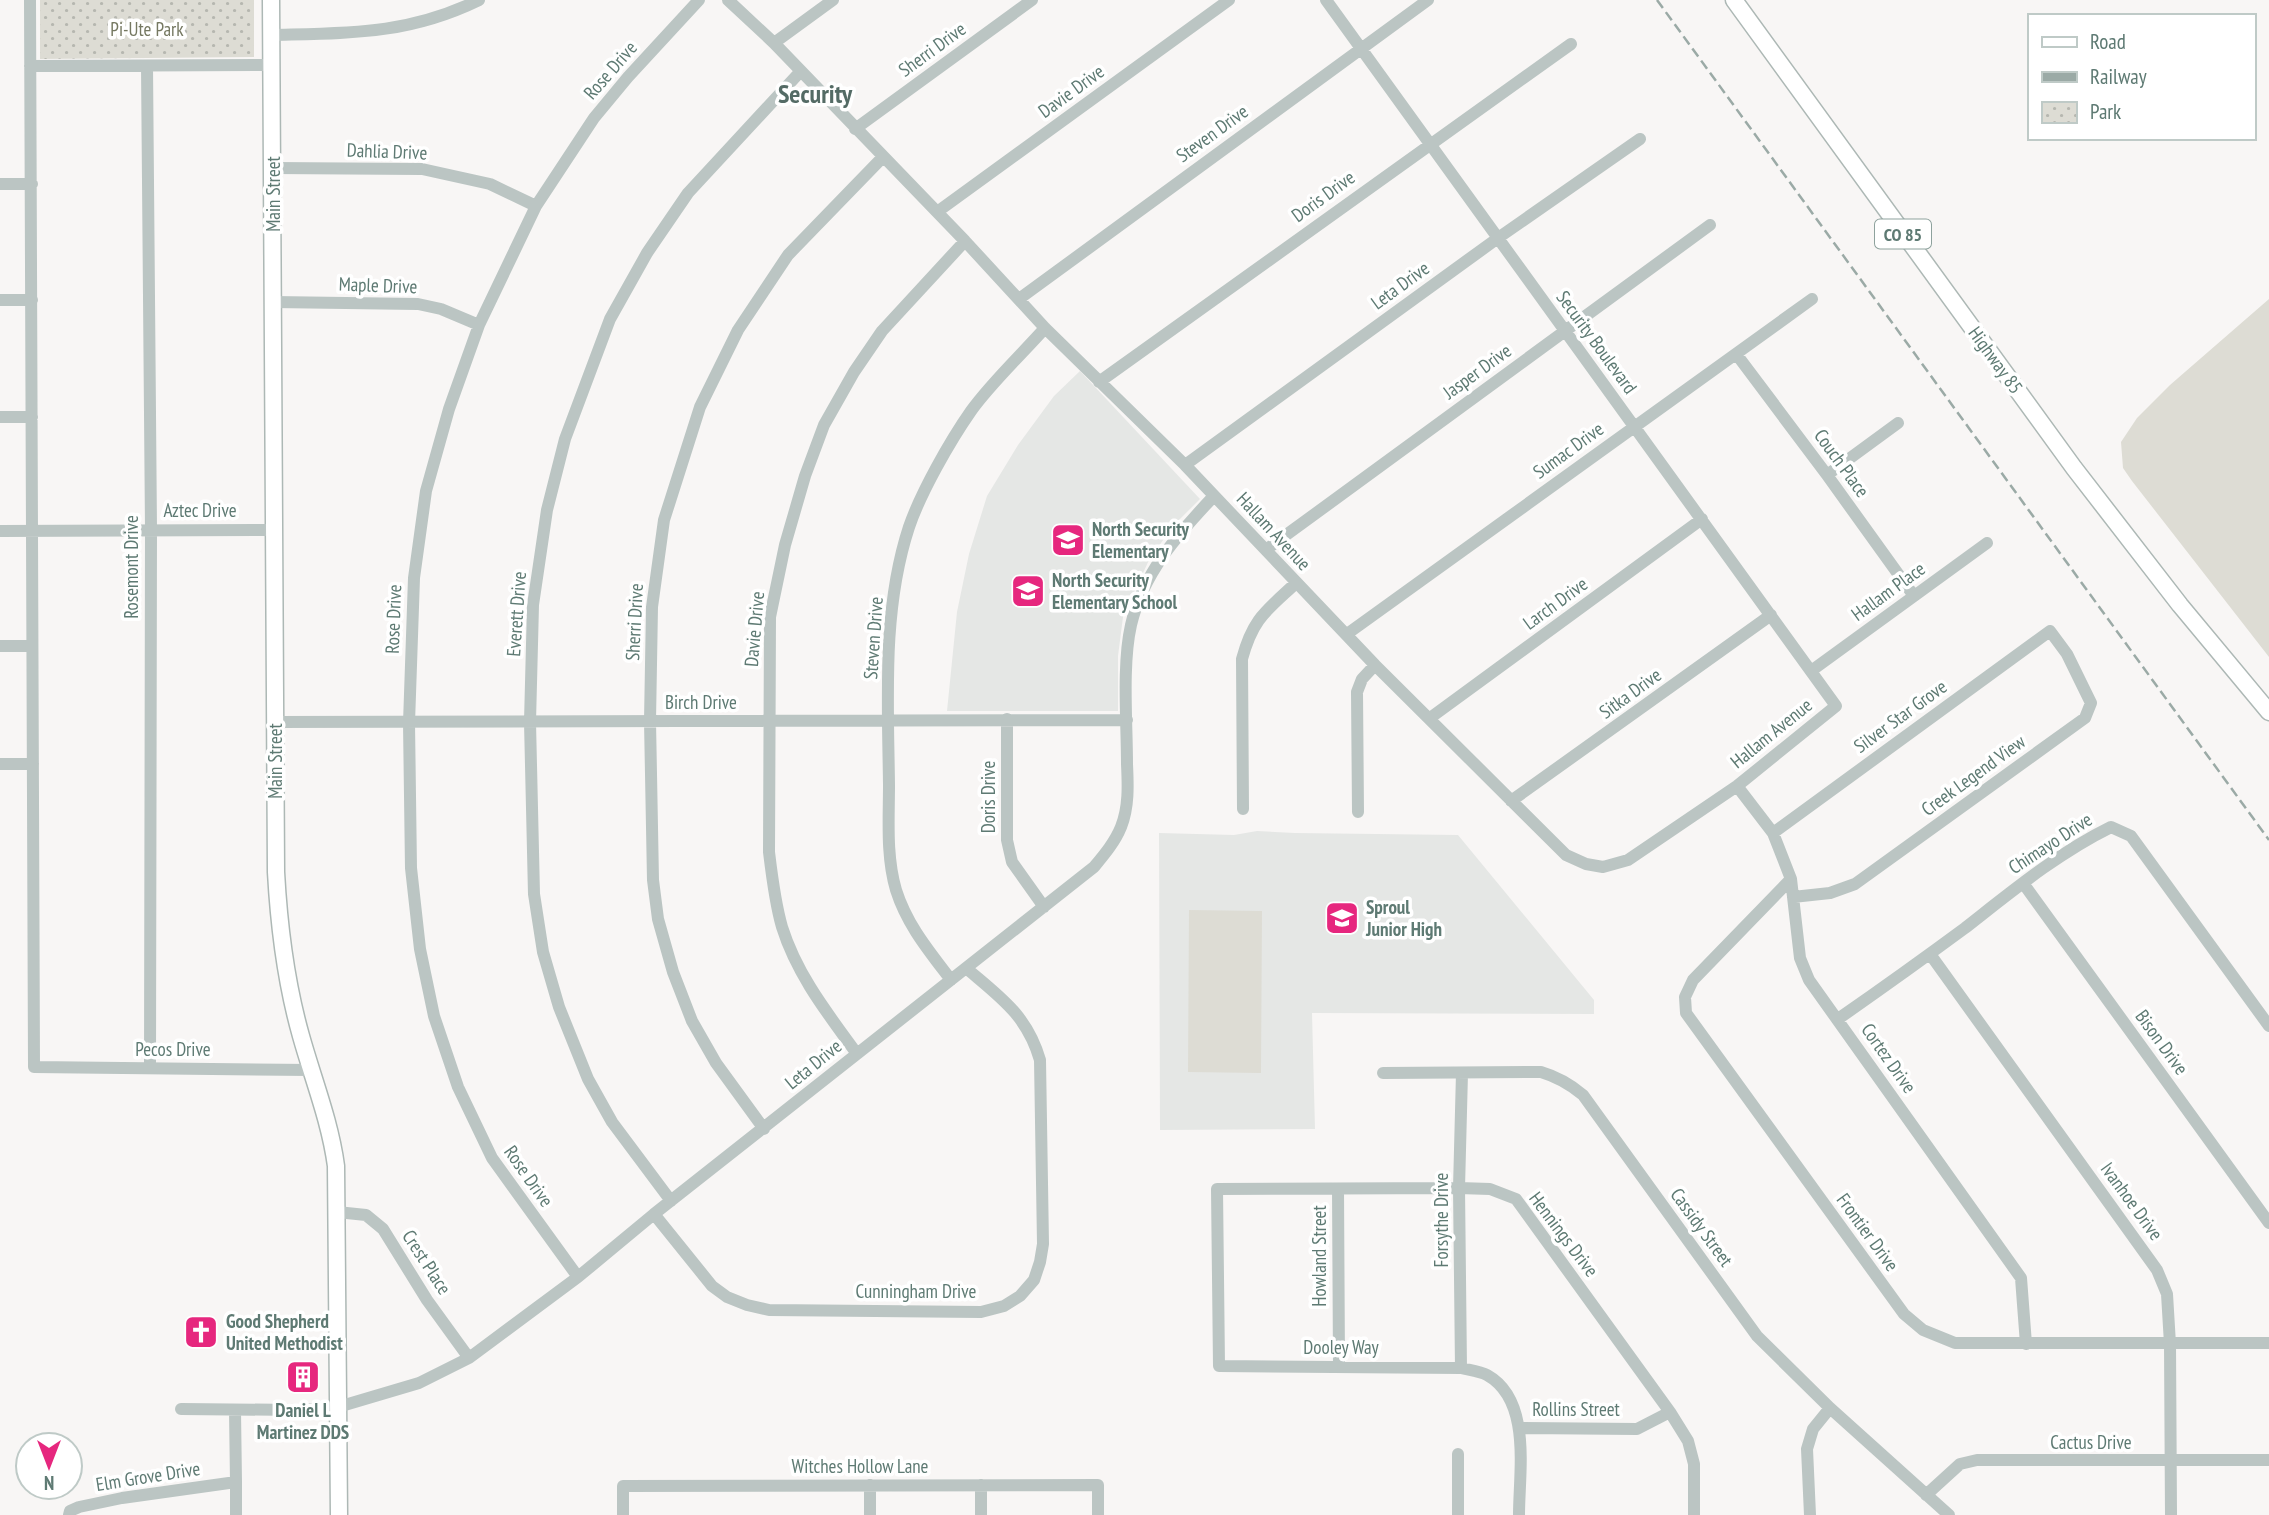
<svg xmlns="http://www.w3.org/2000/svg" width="2269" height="1515" font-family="'PT Sans Narrow',sans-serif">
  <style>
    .built { fill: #e5e7e5 }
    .green { fill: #dddcd4 }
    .park { fill: url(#park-dots) }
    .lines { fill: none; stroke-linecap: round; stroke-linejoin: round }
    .major-casing { stroke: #adb8b5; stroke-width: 19 }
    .minor { stroke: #bbc5c3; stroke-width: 12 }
    .major { stroke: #fff; stroke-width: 16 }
    .rail { stroke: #9baaa6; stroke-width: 2.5; stroke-dasharray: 10 5; stroke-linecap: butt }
    .labels { text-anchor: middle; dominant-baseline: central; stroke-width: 7; stroke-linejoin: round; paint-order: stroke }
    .shield { fill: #fff; stroke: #8ea29d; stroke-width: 2 }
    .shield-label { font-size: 18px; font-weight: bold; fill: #5e7a73 }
    .park-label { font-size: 19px; fill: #757861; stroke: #fff }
    .street-label { font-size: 19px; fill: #5e7a73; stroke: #fff }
    .poi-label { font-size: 19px; font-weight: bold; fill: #5e7a73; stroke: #fff; text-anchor: start }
    .district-label { font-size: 26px; font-weight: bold; fill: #546b65; stroke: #fff }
  </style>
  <defs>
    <pattern id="park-dots" width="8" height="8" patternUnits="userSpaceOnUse" patternTransform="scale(1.75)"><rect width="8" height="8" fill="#dddcd4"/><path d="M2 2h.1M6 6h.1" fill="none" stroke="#b6b7b0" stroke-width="1.8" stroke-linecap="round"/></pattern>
  </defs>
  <rect width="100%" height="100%" fill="#f8f6f5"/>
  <path class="built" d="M1080,371L1200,499L1173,526L1149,560L1123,617L1118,656V711H947L957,612L969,554L987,496L1018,445L1054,396Z
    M1257,831L1295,833L1458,835L1594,1000V1014L1312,1013L1315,1129L1160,1130L1159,833L1234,835Z"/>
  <path class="green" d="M2269,299V657L2132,481L2123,468L2121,442L2137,418L2170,385Z
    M1189,910L1262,911L1261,1073L1188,1072Z"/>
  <path class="park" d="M40,0H254V57L40,59Z"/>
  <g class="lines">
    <g class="major-casing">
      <path id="major" d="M271,0L276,872C279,927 286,983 301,1036C313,1079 330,1121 336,1166L339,1515
        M1734,0L2074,468L2180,605L2269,712"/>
    </g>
    <path class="minor" d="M30,0L34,1067L311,1070
      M728,0L774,43L965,241L1045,328L1185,465L1375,665L1566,855L1586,864L1603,867L1628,860L1737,786L1836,706L1326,0
      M271,35C348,33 407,35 479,0
      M774,43L833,0
      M30,66L271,65
      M147,66L151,529L150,1068
      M855,129L1032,0
      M273,168L422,169L490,184L536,206
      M0,184H32
      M937,212L1229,0
      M1019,299L1428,0
      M0,300H32
      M273,302L418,304L441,309L479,325
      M1737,355L1827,475L1914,596
      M1099,382L1571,44
      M0,417H32
      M1185,465L1498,238L1640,139
      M1827,475L1898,423
      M0,531L273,530
      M1267,549L1710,225
      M1347,634L1812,299
      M0,646H32
      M1811,671L1987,543
      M1430,718L1702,519
      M1007,719V840L1012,862L1044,907
      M275,722L1127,720
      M0,764H33
      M1737,786L1773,833L1791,879L1800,958L1809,980L2021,1278L2026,1344
      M1511,801L1771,615
      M1243,809L1242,659C1253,618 1266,611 1296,583
      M1358,812L1357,692L1362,679L1375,665
      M1773,833L2050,631L2067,654L2091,703L2085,718L1855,884L1830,893L1793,897
      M1791,879L1693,980L1685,997L1686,1013L1904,1314L1923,1330L1955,1343H2269
      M2023,883L2269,1223
      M1930,954L2157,1270L2167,1294L2170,1344L2171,1515
      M951,980C929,951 907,925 896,890C886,856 889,819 889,785C888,700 882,609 909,527C921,492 950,441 971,411C990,384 1023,353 1045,328
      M1838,1019C1881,989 1923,959 1965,928C2011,892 2058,853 2111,827L2131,836L2269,1026
      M857,1054C828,1014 797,975 782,927C775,903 772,877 769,852L770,617L785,545L805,476L824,425L854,372L882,331L965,241
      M1383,1073L1541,1072C1558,1077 1570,1084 1583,1095L1757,1336L1830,1408L1949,1515
      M764,1129L716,1063L692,1021L673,972L658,919L653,880L650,721L652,607L664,520L700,407L738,330L788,255L882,158
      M1338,1189L1339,1365
      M671,1201L612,1122L588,1079L559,1007L543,952L534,894L530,722L533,605L547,510L565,439L610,319L647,253L688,193L800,72
      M337,1212L366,1215L383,1229L427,1300L469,1358
      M654,1214L712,1286L727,1297L747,1305L769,1310L981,1312L1004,1306L1020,1296L1034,1280L1040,1262L1043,1244L1040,1060C1027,1015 1000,997 966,968
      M578,1277L492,1158L458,1087L434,1016L420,949L411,868L409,723L414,578L426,491L449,409L479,325L536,206L594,118L628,77L699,0
      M1461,1368L1459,1188L1462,1073
      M181,1409L298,1410L338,1407L419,1383L469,1358L578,1277L654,1214L1094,867C1104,855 1115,842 1121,827C1129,807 1128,785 1127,764C1127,722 1122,665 1131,625C1143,573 1178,534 1214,496
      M1519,1428L1637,1429L1670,1412
      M1458,1454V1515
      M236,1482V1515
      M870,1485V1515
      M981,1485V1515
      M1926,1495L1960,1464L1977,1460H2269
      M69,1515L70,1511L79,1507L122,1498L236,1482L235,1411
      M623,1515V1486L1098,1485V1515
      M1519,1515C1519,1472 1532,1400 1487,1375C1480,1371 1469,1370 1461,1368L1219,1366L1217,1189L1459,1188L1490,1189L1516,1199L1670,1412L1688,1441L1694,1464V1515
      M1810,1515L1807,1449L1813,1429L1830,1408"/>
    <use href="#major" class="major"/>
    <path class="rail" d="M1657,0L2269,840"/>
  </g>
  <defs>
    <g id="school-square" transform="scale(1.75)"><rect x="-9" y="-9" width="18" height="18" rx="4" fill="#e6277e" stroke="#fff"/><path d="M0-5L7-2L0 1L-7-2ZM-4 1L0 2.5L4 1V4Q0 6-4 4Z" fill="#fff"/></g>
    <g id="church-square" transform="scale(1.75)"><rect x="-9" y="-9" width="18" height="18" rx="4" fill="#e6277e" stroke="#fff"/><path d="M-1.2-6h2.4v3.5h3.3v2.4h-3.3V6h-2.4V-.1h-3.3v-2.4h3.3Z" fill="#fff"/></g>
    <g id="building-square" transform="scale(1.75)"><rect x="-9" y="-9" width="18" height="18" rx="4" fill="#e6277e" stroke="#fff"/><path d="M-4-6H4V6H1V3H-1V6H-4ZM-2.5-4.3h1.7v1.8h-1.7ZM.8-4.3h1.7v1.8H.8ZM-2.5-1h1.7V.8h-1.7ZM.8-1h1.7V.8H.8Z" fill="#fff"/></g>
  </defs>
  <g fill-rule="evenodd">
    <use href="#school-square" x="1068" y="540"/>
    <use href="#school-square" x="1028" y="591"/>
    <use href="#school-square" x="1342" y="918"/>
    <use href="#church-square" x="201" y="1332"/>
    <use href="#building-square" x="303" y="1377"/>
  </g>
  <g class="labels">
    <rect class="shield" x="1875" y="219.5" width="56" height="29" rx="5"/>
    <g class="shield-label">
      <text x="1903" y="234">CO 85</text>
    </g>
    <g class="park-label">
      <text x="147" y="29">Pi-Ute Park</text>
    </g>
    <g class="street-label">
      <text transform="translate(932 49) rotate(-36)">Sherri Drive</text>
      <text transform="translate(610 70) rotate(-49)">Rose Drive</text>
      <text transform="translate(1071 91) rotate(-36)">Davie Drive</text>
      <text transform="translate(1212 133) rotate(-36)">Steven Drive</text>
      <text transform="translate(387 151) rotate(2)">Dahlia Drive</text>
      <text transform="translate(273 194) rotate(-90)">Main Street</text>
      <text transform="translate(1323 196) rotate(-36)">Doris Drive</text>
      <text transform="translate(378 285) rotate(2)">Maple Drive</text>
      <text transform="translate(1400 285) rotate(-36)">Leta Drive</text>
      <text transform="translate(1597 342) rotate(54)">Security Boulevard</text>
      <text transform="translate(1996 360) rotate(54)">Highway 85</text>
      <text transform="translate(1477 371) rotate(-36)">Jasper Drive</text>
      <text transform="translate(1568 450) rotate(-36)">Sumac Drive</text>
      <text transform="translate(1842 463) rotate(54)">Couch Place</text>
      <text x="200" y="510">Aztec Drive</text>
      <text transform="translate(1274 531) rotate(47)">Hallam Avenue</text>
      <text transform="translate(131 567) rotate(-90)">Rosemont Drive</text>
      <text transform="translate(1888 591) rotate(-36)">Hallam Place</text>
      <text transform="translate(1555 603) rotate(-36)">Larch Drive</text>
      <text transform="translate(516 614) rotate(-86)">Everett Drive</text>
      <text transform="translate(393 619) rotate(-88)">Rose Drive</text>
      <text transform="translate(634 622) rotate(-87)">Sherri Drive</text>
      <text transform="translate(754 629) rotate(-85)">Davie Drive</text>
      <text transform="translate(873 638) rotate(-86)">Steven Drive</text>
      <text transform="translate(1630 693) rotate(-36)">Sitka Drive</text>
      <text x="701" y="702">Birch Drive</text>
      <text transform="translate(1900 716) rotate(-36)">Silver Star Grove</text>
      <text transform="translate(1771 733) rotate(-39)">Hallam Avenue</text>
      <text transform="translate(275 761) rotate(-90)">Main Street</text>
      <text transform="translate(1973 775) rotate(-36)">Creek Legend View</text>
      <text transform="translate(988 797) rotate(-90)">Doris Drive</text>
      <text transform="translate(2050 843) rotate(-33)">Chimayo Drive</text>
      <text transform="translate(2162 1042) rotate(54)">Bison Drive</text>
      <text x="173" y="1049">Pecos Drive</text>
      <text transform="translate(1889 1058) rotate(55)">Cortez Drive</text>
      <text transform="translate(813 1064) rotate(-39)">Leta Drive</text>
      <text transform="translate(529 1176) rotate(55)">Rose Drive</text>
      <text transform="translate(2132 1201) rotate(54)">Ivanhoe Drive</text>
      <text transform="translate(1441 1220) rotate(-90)">Forsythe Drive</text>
      <text transform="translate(1702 1227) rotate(54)">Cassidy Street</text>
      <text transform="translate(1868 1232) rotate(54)">Frontier Drive</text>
      <text transform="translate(1564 1234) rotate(53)">Hennings Drive</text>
      <text transform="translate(1319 1256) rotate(-90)">Howland Street</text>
      <text transform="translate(427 1262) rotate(57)">Crest Place</text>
      <text x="916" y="1291">Cunningham Drive</text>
      <text x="1341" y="1347">Dooley Way</text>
      <text x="1576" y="1409">Rollins Street</text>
      <text x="2091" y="1442">Cactus Drive</text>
      <text x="860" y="1466">Witches Hollow Lane</text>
      <text transform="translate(148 1476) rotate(-9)">Elm Grove Drive</text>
    </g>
    <g class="poi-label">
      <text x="1092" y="529">North Security<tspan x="1092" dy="22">Elementary</tspan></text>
      <text x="1052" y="580">North Security<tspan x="1052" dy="22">Elementary School</tspan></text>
      <text x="1366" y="907">Sproul<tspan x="1366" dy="22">Junior High</tspan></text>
      <text x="226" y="1321">Good Shepherd<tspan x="226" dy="22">United Methodist</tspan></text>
      <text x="303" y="1410" text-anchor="middle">Daniel L<tspan x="303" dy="22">Martinez DDS</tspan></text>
    </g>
    <g class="district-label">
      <text x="815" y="93">Security</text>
    </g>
  </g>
  <rect x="2028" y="14" width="228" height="126" fill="#ffffff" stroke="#bfcac7" stroke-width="2"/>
  <rect x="2042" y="37" width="35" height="10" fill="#ffffff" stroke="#bfcac7" stroke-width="2"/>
  <text x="2090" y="49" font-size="21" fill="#5e7a73">Road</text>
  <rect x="2042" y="72" width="35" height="10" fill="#9baaa6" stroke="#bfcac7" stroke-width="2"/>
  <text x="2090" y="84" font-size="21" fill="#5e7a73">Railway</text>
  <rect x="2042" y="102" width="35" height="21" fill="url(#park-dots)" stroke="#bfcac7" stroke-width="2"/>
  <text x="2090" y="119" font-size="21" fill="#5e7a73">Park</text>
  <g transform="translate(49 1466) rotate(180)"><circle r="33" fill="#ffffff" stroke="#bfcac7" stroke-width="2"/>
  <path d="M0-5L12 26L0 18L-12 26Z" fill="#e6277e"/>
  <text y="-10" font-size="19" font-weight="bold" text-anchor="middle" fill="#5e7a73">N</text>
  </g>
</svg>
